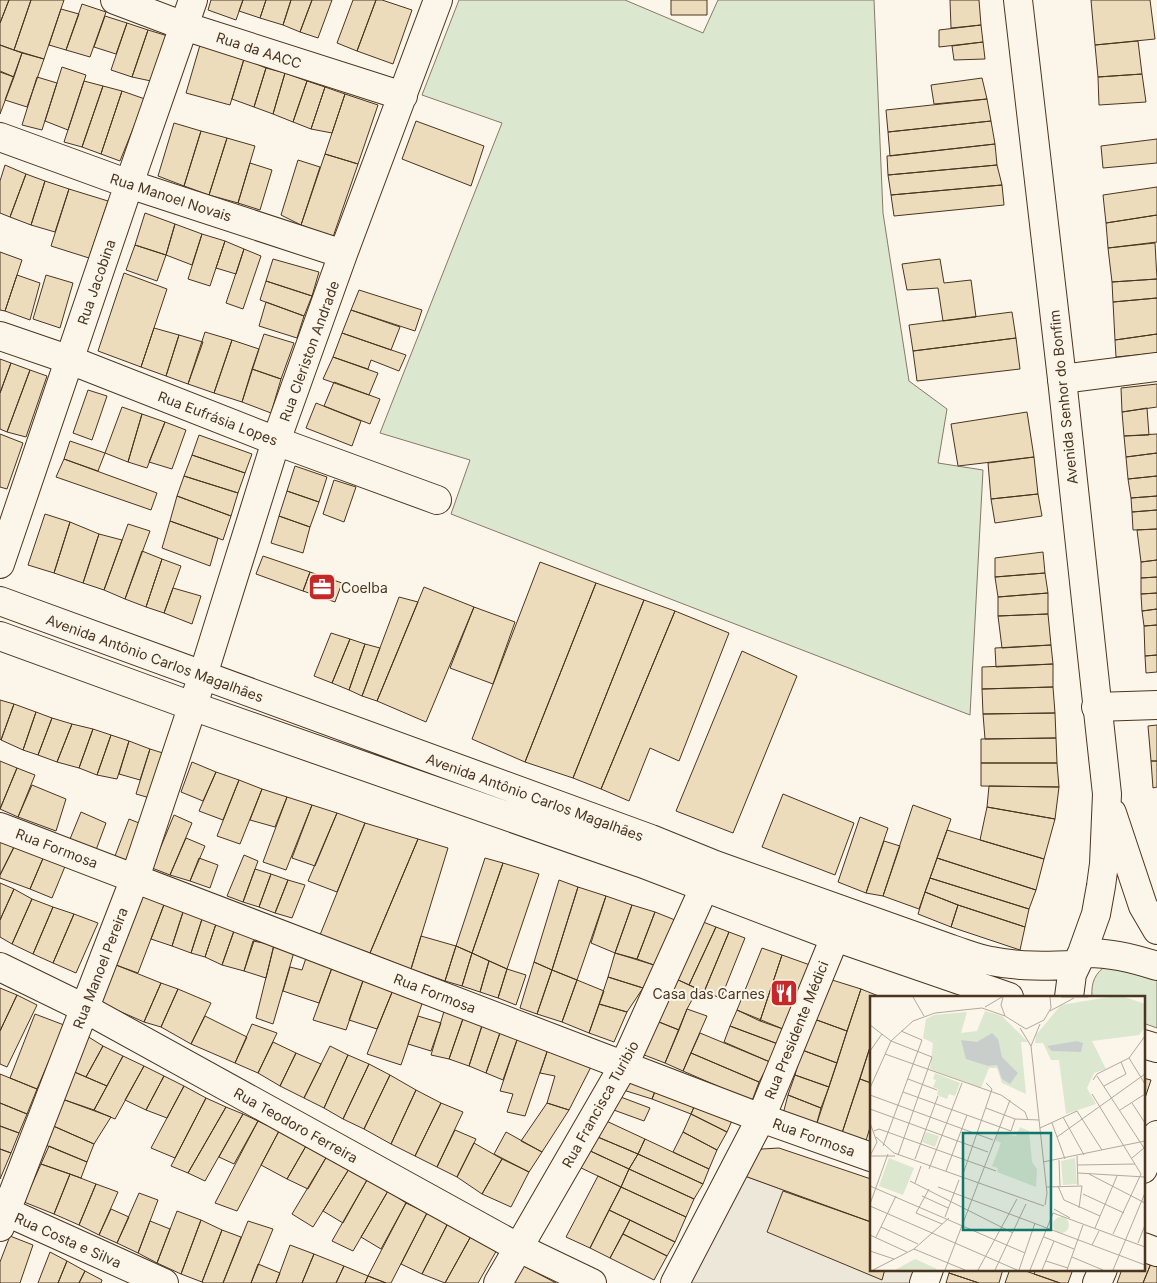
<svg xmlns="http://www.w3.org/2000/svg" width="1157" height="1283" font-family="Inter,sans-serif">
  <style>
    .green { fill: #dce7d0; stroke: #887966 }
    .parking { fill: #ede7d9; stroke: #887966 }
    .building { fill: #ecdcbc; stroke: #4a3520 }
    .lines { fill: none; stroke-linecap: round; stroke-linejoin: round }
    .minor-casing { stroke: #4a3520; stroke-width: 30 }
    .major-casing { stroke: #4a3520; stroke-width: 30 }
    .minor { stroke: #fbf6e9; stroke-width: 28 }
    .major { stroke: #fbf6e9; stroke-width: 28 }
    .labels { text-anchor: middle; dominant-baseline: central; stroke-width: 4; stroke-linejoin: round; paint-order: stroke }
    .street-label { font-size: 14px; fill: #4a3520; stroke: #fbf6e9 }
    .poi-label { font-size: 14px; fill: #4a3520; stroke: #fbf6e9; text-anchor: start }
    .inset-road { fill: none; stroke: #b4a999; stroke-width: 1 }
    .view { fill: #0f766e; fill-opacity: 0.15; stroke: #0f766e; stroke-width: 2.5 }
    .inset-edge { fill: none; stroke: #4a3520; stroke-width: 2.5 }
  </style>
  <rect width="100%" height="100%" fill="#fbf6e9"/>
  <path class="green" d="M459,0H625L703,33L718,0H874L883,213L909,381L947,409L938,463L983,470L970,715L451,514L470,460L380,433L502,123L422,95Z
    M1107,965L1157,978V1028L1143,1023V997H1092C1091,982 1095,973 1107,965Z"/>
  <path class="parking" d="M742,1175L871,1222V1269H920L915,1283H689Z"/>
  <path class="building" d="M0,0H9L0,23Z
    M9,0H31L14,50L0,45V23Z
    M31,0H64L44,59L14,50Z
    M211,0H243L236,20L208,10Z
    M243,0H266L260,18L239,11Z
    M266,0H291L283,25L260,18Z
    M291,0H312L300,32L283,25Z
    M312,0H332L318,38L300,32Z
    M353,0H376L357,51L337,43Z
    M376,0H382L412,10L393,64L357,51Z
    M671,0H707V15H671Z
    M950,0H979L981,25L951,28Z
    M1091,0H1150L1155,39L1095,45Z
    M82,4L106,12L90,57L66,50Z
    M61,9L79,14L66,50L49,45Z
    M105,16L127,23L116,54L94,47Z
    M127,23L148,30L132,77L111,70Z
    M981,25L983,42L939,47V30Z
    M148,30L168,36L151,81L132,77Z
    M1138,41L1142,74L1098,77L1095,45Z
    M983,42L985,59L954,60L952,46Z
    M0,45L22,53L14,77L0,71Z
    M200,45L244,59L230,105L186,93Z
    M22,53L44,59L27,107L5,100Z
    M244,59L266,68L254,107L232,99Z
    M62,67L86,75L68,130L45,121Z
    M266,68L285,73L273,114L254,107Z
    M0,72L14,77L0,114Z
    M285,73L307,81L293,122L273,114Z
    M1142,74L1146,102L1099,105L1098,77Z
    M37,77L57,83L42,130L22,125Z
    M982,78L987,99L934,104L931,85Z
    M84,81L103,86L82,147L64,142Z
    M307,81L325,87L311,129L293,122Z
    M103,86L122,91L101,154L82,147Z
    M325,87L345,94L332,133L311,129Z
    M122,91L145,99L120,161L101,154Z
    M345,94L378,105L358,164L325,154Z
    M987,99L991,121L888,132L886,110Z
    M416,121L484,146L471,186L402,159Z
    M991,121L995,144L890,156L888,132Z
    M174,123L201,131L184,186L158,176Z
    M201,131L227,138L209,195L184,186Z
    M227,138L255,146L238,203L209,195Z
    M1157,139V163L1103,168L1101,146Z
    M995,144L997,165L888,175L887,156Z
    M325,154L358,164L333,237L301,225Z
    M298,160L320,167L301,225L281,215Z
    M250,163L272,170L260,210L238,203Z
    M5,165L26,174L10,217L0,213V181Z
    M997,165L1002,185L891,195L888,175Z
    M26,174L45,181L31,225L10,217Z
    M45,181L69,189L55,232L31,225Z
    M1002,185L1004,205L894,216L891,195Z
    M1157,187V215L1106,223L1103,195Z
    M69,189L108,201L89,258L51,246Z
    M145,213L175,224L166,255L135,245Z
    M1157,215V242L1108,248L1106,223Z
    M175,224L202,234L192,265L166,255Z
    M202,234L225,241L210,286L188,279Z
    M225,241L244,249L236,274L216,268Z
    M1155,243L1157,279L1112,282L1108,248Z
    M135,245L166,255L157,281L126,270Z
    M244,249L261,256L243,309L226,303Z
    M0,252L22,260L5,311L0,310Z
    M273,259L319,272L312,296L266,281Z
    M940,259L944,283L971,280L976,317L943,321L938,288L907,290L902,264Z
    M124,273L167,289L141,367L98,351Z
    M17,275L40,283L30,320L5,311Z
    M46,275L73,283L60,328L33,319Z
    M1157,279V298L1113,302L1112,282Z
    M266,281L312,296L304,316L260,300Z
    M359,290L422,310L415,331L351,310Z
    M1157,298V334L1115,340L1113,302Z
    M266,302L304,316L297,338L259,326Z
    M351,310L400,327L391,350L342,333Z
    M1012,312L1016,338L913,351L909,325Z
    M154,328L179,335L166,376L141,367Z
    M205,332L232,340L214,393L188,384Z
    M342,333L406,355L399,371L371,360L368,369L333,357Z
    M264,334L294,343L281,379L252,369Z
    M1157,334V353L1116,357L1115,340Z
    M179,335L203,342L188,384L166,376Z
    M1016,338L1020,369L917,381L913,351Z
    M232,340L259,349L242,402L214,393Z
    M333,357L378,373L369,395L323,379Z
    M0,359L11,363L0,393Z
    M11,363L30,370L7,432L0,429V393Z
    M252,369L281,379L271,413L242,402Z
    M30,370L47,376L26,437L7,432Z
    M334,382L380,399L370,424L324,406Z
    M1157,384V407L1122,412L1121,388Z
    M88,390L107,396L92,440L73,433Z
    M316,403L361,421L352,446L306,428Z
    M122,407L142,414L128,462L105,453Z
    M1147,408L1149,435L1124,436L1122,412Z
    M1027,412L1034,457L958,466L951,424Z
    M142,414L165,422L147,468L128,462Z
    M165,422L186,430L172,469L149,462Z
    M0,434L23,443L7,489L0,487Z
    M1157,434V453L1126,457L1124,436Z
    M199,435L252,454L245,473L192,455Z
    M70,441L105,453L98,471L64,459Z
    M1157,453V476L1128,479L1126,457Z
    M192,455L245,473L238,493L184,476Z
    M1034,457L1038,494L991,499L988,463Z
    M64,459L157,493L151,510L56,477Z
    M295,466L327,477L319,502L287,491Z
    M184,476L238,493L231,516L177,496Z
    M1157,476V496L1131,498L1128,479Z
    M334,480L356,487L344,522L323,514Z
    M287,491L319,502L310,527L279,516Z
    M1038,494L1042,516L995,523L991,499Z
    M177,496L231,516L223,540L170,521Z
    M1157,496V510L1132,512L1131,498Z
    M1157,510V529L1133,530L1132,512Z
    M45,514L70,522L54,573L28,565Z
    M279,516L310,527L303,553L271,543Z
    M170,521L218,538L210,566L162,548Z
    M70,522L99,534L83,583L54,573Z
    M128,524L150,531L125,599L104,590Z
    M1157,529V560L1141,562L1137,530Z
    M99,534L122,540L104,590L83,583Z
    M142,551L162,559L146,607L125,599Z
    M1043,552L1045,573L995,577V558Z
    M263,556L310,572L303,591L256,574Z
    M162,559L181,566L164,613L146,607Z
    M1157,560V577L1141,578V562Z
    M540,562L596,583L525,762L472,739Z
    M310,572L342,583L335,602L303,591Z
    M1045,573L1048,593L998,597L995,577Z
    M1157,577V593L1141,594V578Z
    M596,583L644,600L573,778L525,762Z
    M424,587L474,607L426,722L377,701Z
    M173,588L201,596L192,624L164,613Z
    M1048,593V614L998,616V597Z
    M1157,593V609L1142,611L1141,594Z
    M399,597L418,602L377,701L362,696Z
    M644,600L675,611L601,789L573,778Z
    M474,607L515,622L493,684L450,668Z
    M1157,609V625L1144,626L1142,611Z
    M675,611L729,633L679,761L650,748L629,801L601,789Z
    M1048,614L1051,645L1002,648L998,616Z
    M1157,625V655L1145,656L1144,626Z
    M331,633L350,639L332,683L314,676Z
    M350,639L365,644L349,690L332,683Z
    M365,644L380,648L362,696L349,690Z
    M1051,645L1053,664L996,667L995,648Z
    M742,651L797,676L733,833L676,811Z
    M1157,655V672L1146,673L1145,656Z
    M1053,664V687L982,689V667Z
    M1053,687L1055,713L983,714L982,689Z
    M0,700L14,704L1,740L0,739Z
    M14,704L36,712L23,750L1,740Z
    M36,712L52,718L38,755L23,750Z
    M1055,713L1056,738L985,739L983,714Z
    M52,718L72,724L57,762L38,755Z
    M72,724L93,729L79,768L57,762Z
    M1157,725V761H1151L1148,726Z
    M93,729L111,735L97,775L79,768Z
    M111,735L129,741L117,779L97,775Z
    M1056,738L1057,763H981V739Z
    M129,741L150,749L140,780L119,774Z
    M150,749L166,754L150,798L136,794Z
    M0,761L17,768L0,809Z
    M1151,761H1157V787L1153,788Z
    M192,762L216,772L203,801L181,792Z
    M981,763H1057L1059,787L981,786Z
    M17,768L35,775L18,817L0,809Z
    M216,772L239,780L223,820L199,811Z
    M239,780L262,789L240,844L217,836Z
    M32,785L66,799L56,831L18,817Z
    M989,786L1059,787L1055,819L987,807Z
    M262,789L287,797L275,827L250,820Z
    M783,794L854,823L835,875L762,847Z
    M287,797L312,805L286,870L263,862Z
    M312,805L337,813L315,866L292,858Z
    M913,805L951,819L919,909L883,896Z
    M987,807L1055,819L1044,859L980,840Z
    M81,812L106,823L96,850L70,839Z
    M337,813L365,823L337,892L308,881Z
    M174,815L192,823L170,875L152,868Z
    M860,817L888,828L866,893L838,882Z
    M129,819L144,825L129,863L115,856Z
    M365,823L418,839L370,953L320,935Z
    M947,830L1044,859L1036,890L937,858Z
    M186,838L205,846L190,881L170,875Z
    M0,839L15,845L0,875Z
    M418,839L448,848L411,969L370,953Z
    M884,841L900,846L883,896L866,893Z
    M15,845L44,856L30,889L0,878V875Z
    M244,855L258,861L243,902L227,896Z
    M44,856L66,864L52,898L30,889Z
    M199,858L218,865L210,888L190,881Z
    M485,858L503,863L472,953L456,946Z
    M937,858L1036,890L1029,909L930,878Z
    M503,863L539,874L507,969L472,953Z
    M255,869L271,874L259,907L243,902Z
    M271,874L288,880L275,913L259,907Z
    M930,878L1029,909L1025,927L958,905L925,892Z
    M288,880L305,885L292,918L275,913Z
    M559,880L578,887L552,970L534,962Z
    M0,883L14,889L0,920Z
    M578,887L606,896L577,980L552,970Z
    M14,889L32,899L12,944L0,937V920Z
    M925,892L958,905L951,927L918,914Z
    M140,894L165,902L138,973L116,965Z
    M606,896L632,905L615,953L591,943Z
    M32,899L53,907L33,954L12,944Z
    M165,902L184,909L172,946L151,939Z
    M632,905L655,912L637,959L615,953Z
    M958,905L1025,927L1020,950L951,927Z
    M53,907L74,914L53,963L33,954Z
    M184,909L203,916L191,953L172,946Z
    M655,912L675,920L654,965L637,959Z
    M74,914L98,923L76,973L53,963Z
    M203,916L217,921L205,957L191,953Z
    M698,920L716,927L689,985L674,978Z
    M217,921L235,928L222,965L205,957Z
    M716,927L729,932L704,992L689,985Z
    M235,928L256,935L244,971L222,965Z
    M729,932L745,938L721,998L704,992Z
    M421,936L456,946L445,981L411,969Z
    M253,941L274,945L266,978L244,971Z
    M274,945L294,952L273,1024L256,1018Z
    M456,946L472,953L462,986L445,981Z
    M762,948L782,955L760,1021L737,1010Z
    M472,953L489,961L480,992L462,986Z
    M615,953L654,965L643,988L608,977Z
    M307,955L333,965L319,1003L283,991L290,967L302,970Z
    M782,955L810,965L783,1029L760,1021Z
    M489,961L507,969L498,998L480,992Z
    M534,962L552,970L537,1014L520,1008Z
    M116,965L161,983L144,1022L101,1003Z
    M333,965L365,975L346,1030L313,1020Z
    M507,969L526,975L516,1005L498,998Z
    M552,970L577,980L562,1022L537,1014Z
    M365,975L395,985L377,1029L349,1020Z
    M608,977L643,988L627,1012L599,1004Z
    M674,978L698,989L687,1009L679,1030L654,1020Z
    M829,979L861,989L847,1031L814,1019Z
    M577,980L604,991L589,1033L562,1022Z
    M161,983L178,989L161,1027L144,1022Z
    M395,985L425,995L401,1065L367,1054Z
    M0,988L17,995L0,1031Z
    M178,989L211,1003L191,1044L161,1027Z
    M861,989L881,997H871V1044L841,1136L816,1126Z
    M17,995L37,1005L7,1067L0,1064V1031Z
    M599,1004L627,1012L614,1042L589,1033Z
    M445,1008L465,1013L449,1059L431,1055Z
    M687,1009L707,1016L683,1071L665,1063Z
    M737,1010L783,1029L778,1044L730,1026Z
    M465,1013L484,1019L469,1066L449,1059Z
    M35,1014L64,1025L37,1089L10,1078Z
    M205,1016L247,1037L235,1063L191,1044Z
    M418,1016L441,1023L431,1051L408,1044Z
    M814,1019L847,1031L837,1063L802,1050Z
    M654,1020L679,1030L665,1063L639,1053Z
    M483,1023L502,1027L486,1073L469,1066Z
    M252,1024L277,1033L258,1073L235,1063Z
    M730,1026L778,1044L770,1062L724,1042Z
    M502,1027L519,1034L503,1080L486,1073Z
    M700,1033L770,1062L759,1082L691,1053Z
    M519,1034L549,1046L525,1116L507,1112L513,1094L500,1091Z
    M87,1036L103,1046L86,1077L72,1071Z
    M273,1042L296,1053L280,1086L258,1073Z
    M871,1044V1083L860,1079Z
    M103,1046L123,1056L107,1086L86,1077Z
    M330,1046L348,1055L324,1108L304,1098Z
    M549,1046L593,1063L569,1110L547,1103L555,1076L540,1073Z
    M802,1050L837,1063L829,1087L795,1075Z
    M296,1053L321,1064L304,1098L280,1086Z
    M691,1053L759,1082L752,1101L683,1071Z
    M348,1055L369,1064L343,1119L324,1108Z
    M123,1056L144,1066L115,1119L94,1110Z
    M369,1064L390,1075L364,1129L343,1119Z
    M144,1066L164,1076L146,1110L125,1100Z
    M72,1071L107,1086L94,1110L62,1099Z
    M627,1073L658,1084L652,1099L620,1089Z
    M0,1074L37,1089L27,1114L0,1103Z
    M390,1075L416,1090L391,1144L364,1129Z
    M795,1075L829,1087L821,1108L788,1095Z
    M164,1076L184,1086L167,1118L146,1110Z
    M1143,1078L1151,1080L1143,1104Z
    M860,1079L871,1083V1124L865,1144L841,1136Z
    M658,1084L697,1100L691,1114L652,1099Z
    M184,1086L206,1098L175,1158L151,1148Z
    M416,1090L441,1103L415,1156L391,1144Z
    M788,1095L821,1108L816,1126L783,1114Z
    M618,1096L650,1108L644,1121L611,1109Z
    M206,1098L226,1107L188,1173L171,1166Z
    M62,1099L111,1117L94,1144L51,1125Z
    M697,1100L734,1116L727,1132L691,1114Z
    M0,1103L27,1114L19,1133L0,1126Z
    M441,1103L463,1112L437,1167L415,1156Z
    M547,1103L569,1110L542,1152L521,1141Z
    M226,1107L243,1114L205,1181L188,1173Z
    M243,1114L258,1121L234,1164L219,1157Z
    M691,1114L727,1132L717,1150L683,1132Z
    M602,1119L645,1139L638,1154L593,1135Z
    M258,1121L279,1131L237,1211L215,1203Z
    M51,1125L94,1144L87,1162L43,1144Z
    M0,1126L19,1133L11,1153L0,1149Z
    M455,1130L476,1139L457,1177L437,1167Z
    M279,1131L306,1146L287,1179L261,1165Z
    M506,1132L542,1152L529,1172L494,1154Z
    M683,1132L717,1150L709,1169L673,1152Z
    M593,1135L638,1154L629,1169L586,1149Z
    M645,1139L709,1169L703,1184L638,1154Z
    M474,1143L502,1159L482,1194L457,1177Z
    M49,1146L87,1162L81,1178L41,1164Z
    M306,1146L327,1156L308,1189L287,1179Z
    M779,1148L871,1179V1222L742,1175L751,1157L762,1149Z
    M0,1149L11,1153L0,1179Z
    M586,1149L629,1169L621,1187L577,1166Z
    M638,1154L703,1184L694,1199L629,1169Z
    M327,1156L349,1169L313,1227L292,1214Z
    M502,1159L529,1172L511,1207L482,1194Z
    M41,1164L70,1174L54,1214L24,1202Z
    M349,1169L367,1180L343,1223L323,1211Z
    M629,1169L694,1199L686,1217L621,1187Z
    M70,1174L96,1184L79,1225L54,1214Z
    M598,1176L621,1187L590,1248L566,1237Z
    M367,1180L388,1191L353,1251L332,1241Z
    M96,1184L118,1192L99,1235L79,1225Z
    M621,1187L686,1217L675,1242L609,1210Z
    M388,1191L406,1203L381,1249L361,1237Z
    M783,1191L871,1222V1269H885L882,1280L767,1232Z
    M139,1193L158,1200L138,1253L117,1243Z
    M406,1203L427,1213L391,1283H386L368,1276Z
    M111,1209L129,1217L117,1243L99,1235Z
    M609,1210L630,1220L610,1258L590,1248Z
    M177,1211L201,1220L181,1274L157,1263Z
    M427,1213L448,1223L422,1274L401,1264Z
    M201,1220L222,1230L202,1282L181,1274Z
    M630,1220L675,1242L667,1256L623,1234Z
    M150,1221L170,1229L157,1263L138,1253Z
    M248,1221L273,1229L251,1283H223Z
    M448,1223L471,1236L445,1283L422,1274Z
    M222,1230L241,1237L223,1283H204L202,1282Z
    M623,1234L667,1256L654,1280L610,1258Z
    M10,1236L33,1245L20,1283H0V1262Z
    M471,1236L498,1248L478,1283H445Z
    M290,1245L314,1254L302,1283H276Z
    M50,1252L67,1261L58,1283H38Z
    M314,1254L344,1266L336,1283H302Z
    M1143,1257L1152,1261L1143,1283H1117L1122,1269H1143Z
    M67,1261L85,1271L79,1283H58Z
    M1152,1261L1157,1263V1283H1143Z
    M518,1263L556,1283H507Z
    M258,1264L280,1273L276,1283H251Z
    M344,1266L368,1276L365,1283H336Z
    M950,1269H1003L999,1283H979L949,1273Z
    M1010,1269H1020L1060,1283H1005Z
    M1036,1269H1073L1068,1283H1060L1034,1274Z
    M85,1271L102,1280L101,1283H79Z
    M949,1273L979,1283H946Z
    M368,1276L386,1283H365Z"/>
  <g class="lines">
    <g class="minor-casing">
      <path id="minor" d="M115,0L184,26L403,96
        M0,137L129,184L343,254
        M0,336L70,360L276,441L437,500
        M1062,379L1157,367
        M0,564L129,184L193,0
        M1096,707L1157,705
        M0,827L761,1118L871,1157
        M0,967L84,1008L519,1248L592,1283
        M0,1209L164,1283
        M0,1227L135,878L203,675L276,441L343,254L438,0
        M1143,1247L1157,1252
        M498,1283L624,1065L714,866
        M675,1283L761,1118L835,937
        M924,1283L929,1269"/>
    </g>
    <g class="major-casing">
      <path id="major" d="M1018,0L1062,379L1107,794L1104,864L1101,886L1096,914L1082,953
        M0,601L651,839L715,865L951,949C964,953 978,959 991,961C1020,967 1047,966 1076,965
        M0,636L192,706L641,863L835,937L1009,997
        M1112,813L1143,906L1157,930
        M1069,997L1072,974L1082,953C1108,952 1133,958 1157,966
        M1143,1044L1157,1048
        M1143,1169L1157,1135
        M1097,1283L1103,1269"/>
    </g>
    <use href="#minor" class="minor"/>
    <use href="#major" class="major"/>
  </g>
  <defs>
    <g id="office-square" transform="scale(1.4375)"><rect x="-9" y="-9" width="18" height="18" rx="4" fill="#c62828" stroke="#fbf6e9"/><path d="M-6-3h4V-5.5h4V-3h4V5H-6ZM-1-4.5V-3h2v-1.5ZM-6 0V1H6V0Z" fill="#fff"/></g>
    <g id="restaurant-square" transform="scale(1.4375)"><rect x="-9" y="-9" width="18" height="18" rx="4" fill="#c62828" stroke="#fbf6e9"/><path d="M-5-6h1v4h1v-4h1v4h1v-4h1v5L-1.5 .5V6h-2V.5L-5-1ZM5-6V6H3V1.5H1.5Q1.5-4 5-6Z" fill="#fff"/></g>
  </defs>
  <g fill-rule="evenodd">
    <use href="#office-square" x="322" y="587"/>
    <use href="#restaurant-square" x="784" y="993"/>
  </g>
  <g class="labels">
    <g class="street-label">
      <text transform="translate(259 50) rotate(18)">Rua da AACC</text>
      <text transform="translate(171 197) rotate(18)">Rua Manoel Novais</text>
      <text transform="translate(96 282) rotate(-71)">Rua Jacobina</text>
      <text transform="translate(309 351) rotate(-70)">Rua Cleriston Andrade</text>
      <text transform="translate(1063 397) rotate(-96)">Avenida Senhor do Bonfim</text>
      <text transform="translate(218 418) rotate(21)">Rua Eufrásia Lopes</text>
      <text transform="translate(155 658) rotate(20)">Avenida Antônio Carlos Magalhães</text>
      <text transform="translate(535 797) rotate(20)">Avenida Antônio Carlos Magalhães</text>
      <text transform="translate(57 848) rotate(21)">Rua Formosa</text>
      <text transform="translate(100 968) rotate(-69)">Rua Manoel Pereira</text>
      <text transform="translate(435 993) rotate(21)">Rua Formosa</text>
      <text transform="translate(796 1030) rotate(-68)">Rua Presidente Médici</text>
      <text transform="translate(600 1104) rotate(-61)">Rua Francisca Turibio</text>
      <text transform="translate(296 1125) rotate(29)">Rua Teodoro Ferreira</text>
      <text transform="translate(814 1137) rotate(20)">Rua Formosa</text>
      <text transform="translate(68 1240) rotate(24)">Rua Costa e Silva</text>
    </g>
    <g class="poi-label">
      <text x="341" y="587">Coelba</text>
      <text x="765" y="993" text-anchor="end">Casa das Carnes</text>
    </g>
  </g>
  <g transform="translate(870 996)">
    <rect width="275" height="275" fill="#fbf6e9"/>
    <path d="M239,1H255L275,8V31L269,39L222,45L236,73L224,77L217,92L226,108L196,118L189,64H181L173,47H165L166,39L191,9ZM115,15L132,20L158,46H151L156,98L132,87L127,72H119L111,92L60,73L63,47L53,42L56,23L64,19L97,16L91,37L107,35ZM65,77L90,87L85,100L79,98L77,103L67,99L68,93L63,91L66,84L63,83ZM150,131L159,135L162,166L167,173L166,191L127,176L128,172L122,170L131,147L125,144L128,136L146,140ZM56,136L69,140L65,151L52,146ZM19,162L44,172L33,199L9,190ZM205,162L207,188L193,189L191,165ZM183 229a8 8 0 1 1 16 0a8 8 0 1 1-16 0ZM45,263L67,273L66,274H25Z" fill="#dce7d0"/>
    <path d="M122,37L128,43L132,61L148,77L140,88L132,83L127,69L118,70L96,63L91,44L107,46ZM207,45L213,47L211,56L182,55L177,50Z" fill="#c9cecd"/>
    <path class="inset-road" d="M43,1L54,20M133,1L131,9L135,20L156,33L174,24L181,12L180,1M191,1H218M115,11L132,1M180,15L204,2M0,29L21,45L62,61L28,159M150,32L161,50L177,197L175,209M161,50L170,28M0,55L12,38M15,58L131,99L155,116L158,124M259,62L275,88M227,80L274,152M38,83L67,94M223,84L227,78L259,62L275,40M234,90L256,78L251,66M0,92L21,45L43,25L65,17L112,12L135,20M33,96L141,135L145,123M222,98L271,178L243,238M0,99L123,144M262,107L275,127M116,112L145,123L169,124M0,113L118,156M250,114L275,98M193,121L214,159M0,127L7,146L0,160M182,127L195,163M170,132L207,115L232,154M4,135L9,133L126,175M6,141L24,157L174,210M187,141L275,78M13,150L52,44L31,35M0,160H25M207,160L208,189M262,162L274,152M45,163L68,100M189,164L190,190M173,166L275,145M208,169L265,168M59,173L92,87M76,175L97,119M208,177L275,181M219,178L275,207M92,181L122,93L116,87M40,185L143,237M45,187L51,170M0,190L155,257M188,190L194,204L230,220M68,191L275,269M177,191L212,190L209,212M59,193L46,217L72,228M213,198L254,217M52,200L78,212M0,208L18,158M0,210L147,274M184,213L200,222M183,217L275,251M75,221L89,184M11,231L48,248M225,232L247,180M0,239L37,256M6,241L26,200M174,241L204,253M268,247L275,229M222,249L229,235M44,253L95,274M0,255L24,263M202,261L233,274M176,265L198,272M3,274L44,253L79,222M75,274L140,104M108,274L147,203M125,274L156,208M149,274L165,227M160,274L183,217M172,274L184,245M197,274L213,229M243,274L275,197"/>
    <path class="view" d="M93,137H181V234H93Z"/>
    <rect width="275" height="275" class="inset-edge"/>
  </g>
</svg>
